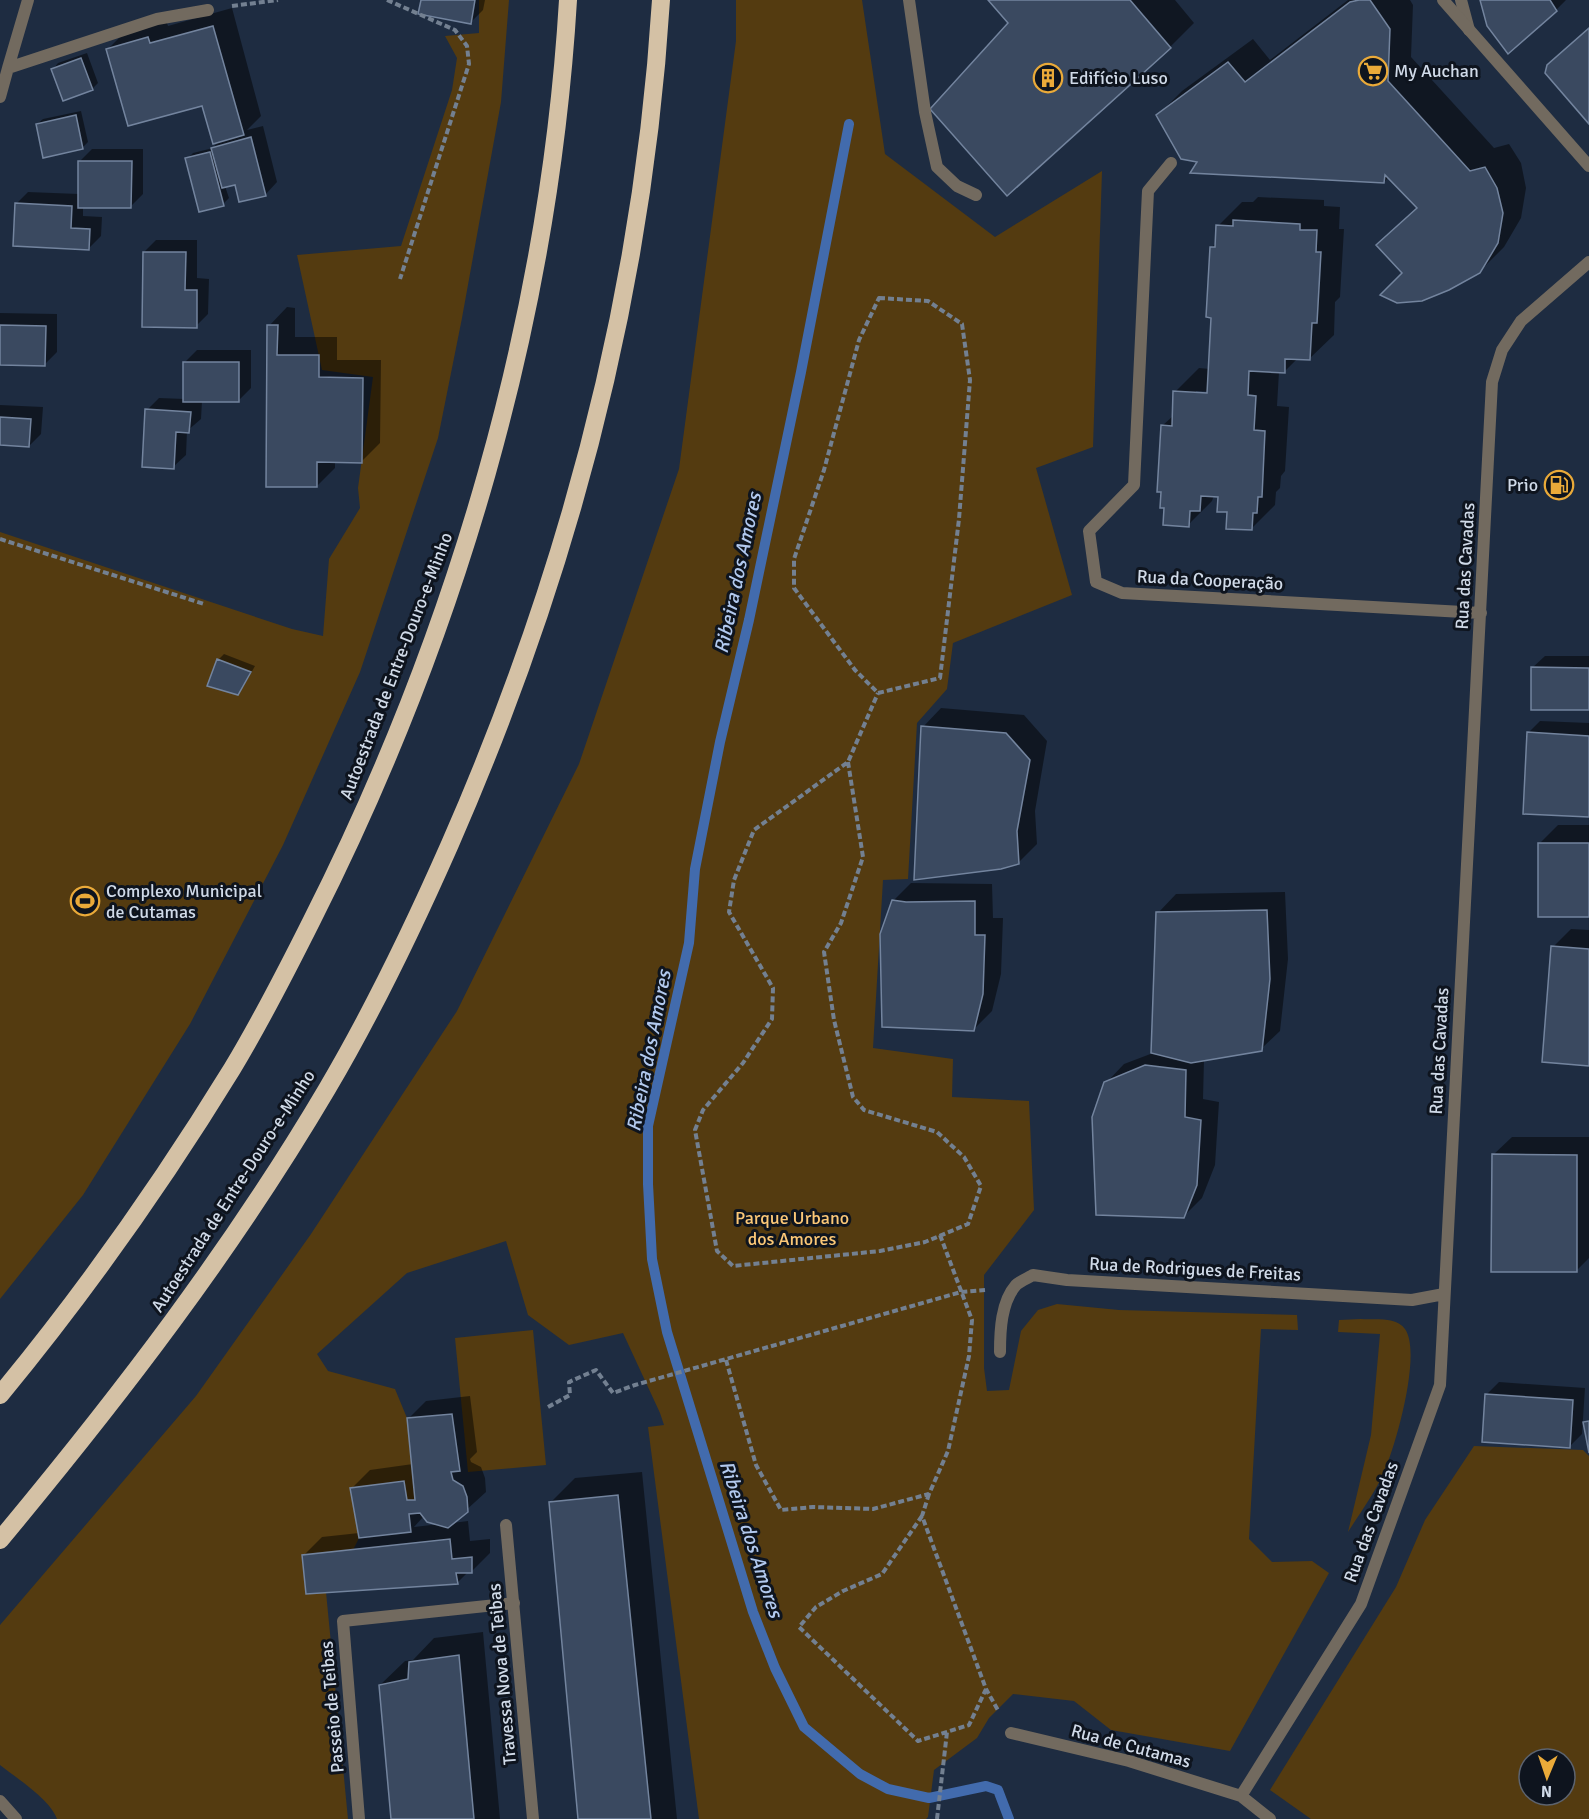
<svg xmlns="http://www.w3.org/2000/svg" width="1589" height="1819" font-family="Signika,sans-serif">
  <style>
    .green { fill: #543b10; fill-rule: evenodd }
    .shadow { fill: #0007; fill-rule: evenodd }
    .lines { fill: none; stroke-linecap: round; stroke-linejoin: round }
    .stream { stroke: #426bad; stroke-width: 10 }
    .building { fill: #3a4960; stroke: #73849e; stroke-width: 1.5 }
    .path { stroke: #738091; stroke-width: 4; stroke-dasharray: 6 3; stroke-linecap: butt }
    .pedestrian { stroke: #726a5f; stroke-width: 12 }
    .minor { stroke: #726a5f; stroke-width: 12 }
    .tertiary { stroke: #726a5f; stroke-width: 12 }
    .motorway { stroke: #d4c1a5; stroke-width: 18 }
    .labels { text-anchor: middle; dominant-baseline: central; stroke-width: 6; stroke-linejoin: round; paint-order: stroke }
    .poi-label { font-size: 18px; fill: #d0dae8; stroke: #0e141e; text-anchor: start }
    .street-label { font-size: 18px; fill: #d0dae8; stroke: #0e141e }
    .park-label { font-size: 18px; fill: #fcc877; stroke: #0e141e }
    .water-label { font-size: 20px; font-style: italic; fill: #b2c9ee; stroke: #0e141e }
  </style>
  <rect width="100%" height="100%" fill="#1e2c41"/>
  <path class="green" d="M479,0H509L501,102L462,318L438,438L360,672L283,845L190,1024L83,1195L0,1299V532L292,629L323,636L329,559L360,508L358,488L373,377L322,370L297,255L401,246L452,90L457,58L445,36L479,33Z
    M736,0H862L885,154L995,237L1102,171L1093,447L1036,468L1072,595L953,643L947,689L917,723L908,879L883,880L873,1048L953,1059L952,1097L1029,1101L1034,1210L984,1275V1368L987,1391L1009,1390L1021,1331L1038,1310L1057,1304L1119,1310L1297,1315L1298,1330L1261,1329L1249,1539L1272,1562L1312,1561L1329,1573L1230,1751L1111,1730L1074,1701L1013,1694L989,1718L977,1738L934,1770L928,1817L926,1819H699L648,1427L664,1425L660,1413L623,1333L569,1345L528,1315L506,1241L407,1273L317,1354L328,1371L395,1389L407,1418L415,1500H407L404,1481L350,1488L359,1538L353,1550L302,1555L306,1594L326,1592L348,1819H57C50,1799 16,1778 0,1765V1625L196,1396L311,1234L457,1011L579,764L679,469L736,41Z
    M1361,1319C1374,1320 1396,1316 1405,1329C1422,1353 1396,1445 1384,1472C1375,1493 1360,1513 1348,1532L1371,1435L1380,1334L1338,1332L1339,1320Z
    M533,1330L546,1465L468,1472L455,1338Z
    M1474,1446L1583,1450L1589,1456V1819H1311L1270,1790L1396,1587L1425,1520ZM1529,1759H1565V1795H1529Z"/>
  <path class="shadow" d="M422,0H485L483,10L471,22Z
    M990,0H1175L1194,23L1170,47L1007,194L1010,23Z
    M1348,0H1410L1413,5L1411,57L1494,148L1509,144L1521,163L1526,188L1521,218L1504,247L1479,272L1402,221L1418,207L1389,177L1384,182L1199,161L1158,115L1182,91L1253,39L1270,60Z
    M1481,0H1566L1556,10Z
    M232,8L261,116L247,130L263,126L277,182L265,195L236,183L225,186L229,198L223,204L187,159L193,153L213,148L220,140L203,104L108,49L126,31L166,20L168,26Z
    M87,53L98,83L92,89L53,69L58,63Z
    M81,111L88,142L82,148L37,124L43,119Z
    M92,149H143V194L131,206H83V216L102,217L101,236L89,248L16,204L28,192L79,194L80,161Z
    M1258,197L1324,200V206L1340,207L1339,229H1344L1340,297L1335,302L1334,335L1309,359L1298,358L1284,372H1279L1277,406L1289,407L1285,471L1281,476L1280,488L1276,492L1275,505L1251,529L1229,511L1220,495H1214L1212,501L1188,525L1162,426L1174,415L1175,392L1199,368L1210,369L1213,316L1212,247L1217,242L1218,226L1242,202H1253ZM1196,391L1215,392V395L1196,394Z
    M156,240H197V278L209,279L208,314L196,326L144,252Z
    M287,307L295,308V337H337V360H381L380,443L362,461H335V468L317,486H267L269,326Z
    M0,313L57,314V352L44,365L0,364Z
    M197,350H251V388L238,401H202L201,419L187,431L186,455L173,467L147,410L159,398L185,399V362Z
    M0,405L43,407L41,434L29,446L0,444Z
    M224,654L255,666L243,687L237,693L218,660Z
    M1545,656H1589V709L1532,668Z
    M941,708L1024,715L1047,741L1035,811L1037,844L1018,863L923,727Z
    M1540,721L1589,723V815L1528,733Z
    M1558,825H1589V915L1540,843Z
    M911,883L992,884L993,918H1003L1001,974L992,1011L974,1029L893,901Z
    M1285,892L1288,959L1280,1031L1261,1049L1204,1060L1203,1099L1219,1102L1215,1165L1202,1198L1183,1217L1106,1083L1124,1064L1153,1053L1158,913L1176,894Z
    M1571,929L1589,930V1064L1553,947Z
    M1512,1137H1589V1258L1576,1271L1493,1155Z
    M1499,1382L1585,1388L1582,1434L1570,1446L1487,1394Z
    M470,1396L477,1452L470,1459L471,1462L481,1467L485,1478L486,1492L452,1523L468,1521L470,1541L490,1539V1553L472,1571H469L457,1583L304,1555L322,1537L359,1533L352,1488L370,1470L413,1464L408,1419L426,1401ZM424,1516L440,1524L414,1527Z
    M642,1472L677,1819H579L551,1502L575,1478Z
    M483,1632L500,1819H392L380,1685L405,1661L413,1660L434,1638Z"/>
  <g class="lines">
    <path class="stream" d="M849,124L801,372L749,620L720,742L695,869L689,943L648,1126V1184L652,1259L667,1332L753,1612L775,1668L804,1727L860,1774L888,1789L929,1798L986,1786L998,1790L1009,1819"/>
  </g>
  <path class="building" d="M421,0H475L471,24L418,14Z
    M988,0H1130L1171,48L1007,196L930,109L1008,23Z
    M1359,0H1370L1390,29L1388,81L1470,171L1485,167L1497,188L1503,213L1498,243L1480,273L1449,290L1422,301L1397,303L1380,295L1402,273L1376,245L1417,208L1385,175L1384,183L1190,173L1197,162L1181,159L1156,115L1228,62L1245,82L1350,2Z
    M1480,0H1550L1557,11L1508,54L1487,26Z
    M213,26L244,135L213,144L202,106L128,126L106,49L148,37L150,43Z
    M1589,28V124L1545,73L1547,65Z
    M81,58L93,90L63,101L51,69Z
    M76,115L83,149L43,158L36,124Z
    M251,137L266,196L239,202L235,185L222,188L211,148Z
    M210,152L224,206L199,212L185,158Z
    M78,161H132L131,208H78Z
    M15,203L72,206L71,228L90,229L89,250L13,246Z
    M1233,220L1300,224V230H1317L1316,252H1321L1317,323H1312L1310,360L1285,359V373L1249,371L1248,395L1256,396L1254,430L1265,431L1262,497H1258L1257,513H1253L1252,530L1226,529L1227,512H1217L1218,497L1201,496L1200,511H1190L1189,527L1163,525L1164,508H1160L1161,492H1157L1161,425L1172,426L1173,391L1207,393L1211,318L1206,317L1210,247H1215L1216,225L1233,226Z
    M143,252H186L185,290H197V328L142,327Z
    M0,325L46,326L45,366L0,365Z
    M267,325H278L277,355H319V377L363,378L362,463L317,462V487H266Z
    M183,362H239V402H183Z
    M145,409L191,412L189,433L176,432L174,469L142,467Z
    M0,417L31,419L29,447L0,445Z
    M217,659L251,672L238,695L207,686Z
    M1531,667L1589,668V710H1531Z
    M921,726L1006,733L1030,760L1017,831L1019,864L1001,869L914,880Z
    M1527,732L1589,736V817L1523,814Z
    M1538,843H1589V917H1538Z
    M892,900L906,902L975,901V935H985L983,994L974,1031L882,1027L880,934Z
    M1267,910L1270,979L1262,1051L1191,1063L1151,1053L1156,912Z
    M1551,946L1589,949V1066L1542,1062Z
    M1145,1065L1186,1070L1185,1117L1201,1120L1197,1185L1184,1218L1096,1215L1092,1117L1104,1082Z
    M1492,1154L1577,1155V1272H1491Z
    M1485,1394L1573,1400L1570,1448L1482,1442Z
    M452,1414L460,1471L451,1472L453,1480L463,1486L467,1497L468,1512L448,1528L427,1522L420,1513L409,1514L411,1532L359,1538L350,1488L404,1481L407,1500H415L407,1418Z
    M1589,1421V1453L1583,1422Z
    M618,1495L651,1819H578L549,1502Z
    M450,1539L452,1559L472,1557V1573H456L458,1584L306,1594L302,1555Z
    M459,1655L474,1819H391L379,1685L408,1679L409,1662Z"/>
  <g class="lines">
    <path class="path" d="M387,0L455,30L467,46L469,64L400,279
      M232,6L278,0
      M879,298L928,301L962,324L970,380L959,519L940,678L878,693L855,670L794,588V559L824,470L859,340Z
      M0,539L204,604
      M848,762L863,857L841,923L824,952L834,1020L853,1097L864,1110L937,1132L964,1157L981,1186L968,1224L925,1242L880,1251L733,1266L717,1251L695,1130L703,1110L743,1063L772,1019L773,988L729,912L734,880L754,830L848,762L878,693
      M726,1360L756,1465L781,1510L813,1507L873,1509L929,1494L948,1451L969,1356L972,1320L940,1235
      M548,1407L570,1395L569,1382L596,1370L613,1393L635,1385L961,1292L985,1290
      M929,1494L922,1516L986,1689L999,1712
      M922,1516L882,1574L843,1591L816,1607L799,1627L918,1741L969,1725L986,1689
      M937,1819L947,1732"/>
    <path class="pedestrian" d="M359,1819L343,1621L514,1603"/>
    <path class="minor" d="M909,0L925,112L937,167L957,186L976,195
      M1461,0L1469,30
      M8,68L28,0
      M0,97L8,68L157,19L208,10
      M1171,163L1148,191L1134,485L1089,531L1096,582L1122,593L1481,613
      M1000,1352C1000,1331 1001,1302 1016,1285C1020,1281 1028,1278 1033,1275L1067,1280L1412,1300L1444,1294
      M506,1525L533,1819
      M1011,1733L1129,1761L1241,1796
      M1270,1819L1241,1796L1361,1604L1440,1385L1492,382L1502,350L1521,321L1589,262"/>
    <path class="tertiary" d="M1443,0L1589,166
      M0,1801L16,1819"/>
    <path class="motorway" d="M0,1395C85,1292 162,1183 232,1069C261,1021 287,970 312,920C456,635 549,319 568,0
      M0,1540C119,1397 232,1250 327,1089C373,1011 413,928 450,844C567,577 643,292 661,0"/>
  </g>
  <defs>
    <g id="supermarket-ring" transform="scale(1.5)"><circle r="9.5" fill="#0e141e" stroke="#eaaa39" stroke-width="1.5"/><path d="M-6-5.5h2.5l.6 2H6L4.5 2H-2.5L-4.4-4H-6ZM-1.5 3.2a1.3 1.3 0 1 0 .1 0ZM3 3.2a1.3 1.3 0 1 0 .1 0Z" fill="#eaaa39"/></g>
    <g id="building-ring" transform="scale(1.5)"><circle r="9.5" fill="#0e141e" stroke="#eaaa39" stroke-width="1.5"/><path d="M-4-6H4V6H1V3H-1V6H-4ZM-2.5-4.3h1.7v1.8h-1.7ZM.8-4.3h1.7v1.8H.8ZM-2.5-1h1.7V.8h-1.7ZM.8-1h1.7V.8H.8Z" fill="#eaaa39"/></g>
    <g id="fuel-ring" transform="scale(1.5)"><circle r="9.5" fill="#0e141e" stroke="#eaaa39" stroke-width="1.5"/><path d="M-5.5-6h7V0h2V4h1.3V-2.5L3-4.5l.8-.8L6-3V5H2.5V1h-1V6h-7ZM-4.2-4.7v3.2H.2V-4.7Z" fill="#eaaa39"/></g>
    <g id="stadium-ring" transform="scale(1.5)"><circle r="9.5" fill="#0e141e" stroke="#eaaa39" stroke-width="1.5"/><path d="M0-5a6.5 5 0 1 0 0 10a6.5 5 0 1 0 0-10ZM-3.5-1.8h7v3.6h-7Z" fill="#eaaa39"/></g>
  </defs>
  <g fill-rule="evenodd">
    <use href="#supermarket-ring" x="1373" y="71"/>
    <use href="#building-ring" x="1048" y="78"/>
    <use href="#fuel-ring" x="1559" y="485"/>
    <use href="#stadium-ring" x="85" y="901"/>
  </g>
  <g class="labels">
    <g class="poi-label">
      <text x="1394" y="71">My Auchan</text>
      <text x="1069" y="78">Edifício Luso</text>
      <text x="1538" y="485" text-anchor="end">Prio</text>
      <text x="106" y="891">Complexo Municipal<tspan x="106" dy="21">de Cutamas</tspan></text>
    </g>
    <g class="street-label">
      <text transform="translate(1465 566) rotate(-87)">Rua das Cavadas</text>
      <text transform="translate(1210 580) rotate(3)">Rua da Cooperação</text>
      <text transform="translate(396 666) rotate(-69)">Autoestrada de Entre-Douro-e-Minho</text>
      <text transform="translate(1439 1051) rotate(-87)">Rua das Cavadas</text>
      <text transform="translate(233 1191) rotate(-57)">Autoestrada de Entre-Douro-e-Minho</text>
      <text transform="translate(1195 1269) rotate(3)">Rua de Rodrigues de Freitas</text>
      <text transform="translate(1371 1522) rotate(-70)">Rua das Cavadas</text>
      <text transform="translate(502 1674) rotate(-95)">Travessa Nova de Teibas</text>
      <text transform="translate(332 1707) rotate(-95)">Passeio de Teibas</text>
      <text transform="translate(1131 1746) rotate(15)">Rua de Cutamas</text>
    </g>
    <g class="park-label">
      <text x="792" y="1218">Parque Urbano<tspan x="792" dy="21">dos Amores</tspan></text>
    </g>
    <g class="water-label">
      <text transform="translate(738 573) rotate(-78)">Ribeira dos Amores</text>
      <text transform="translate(649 1051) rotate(-79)">Ribeira dos Amores</text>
      <text transform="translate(751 1539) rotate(72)">Ribeira dos Amores</text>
    </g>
  </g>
  <g transform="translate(1547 1777) rotate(182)"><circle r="28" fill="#0e141e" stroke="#5c636f" stroke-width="1.5"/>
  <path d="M0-4.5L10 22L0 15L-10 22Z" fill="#eaaa39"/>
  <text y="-9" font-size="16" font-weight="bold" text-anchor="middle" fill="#d0dae8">N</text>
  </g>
</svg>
